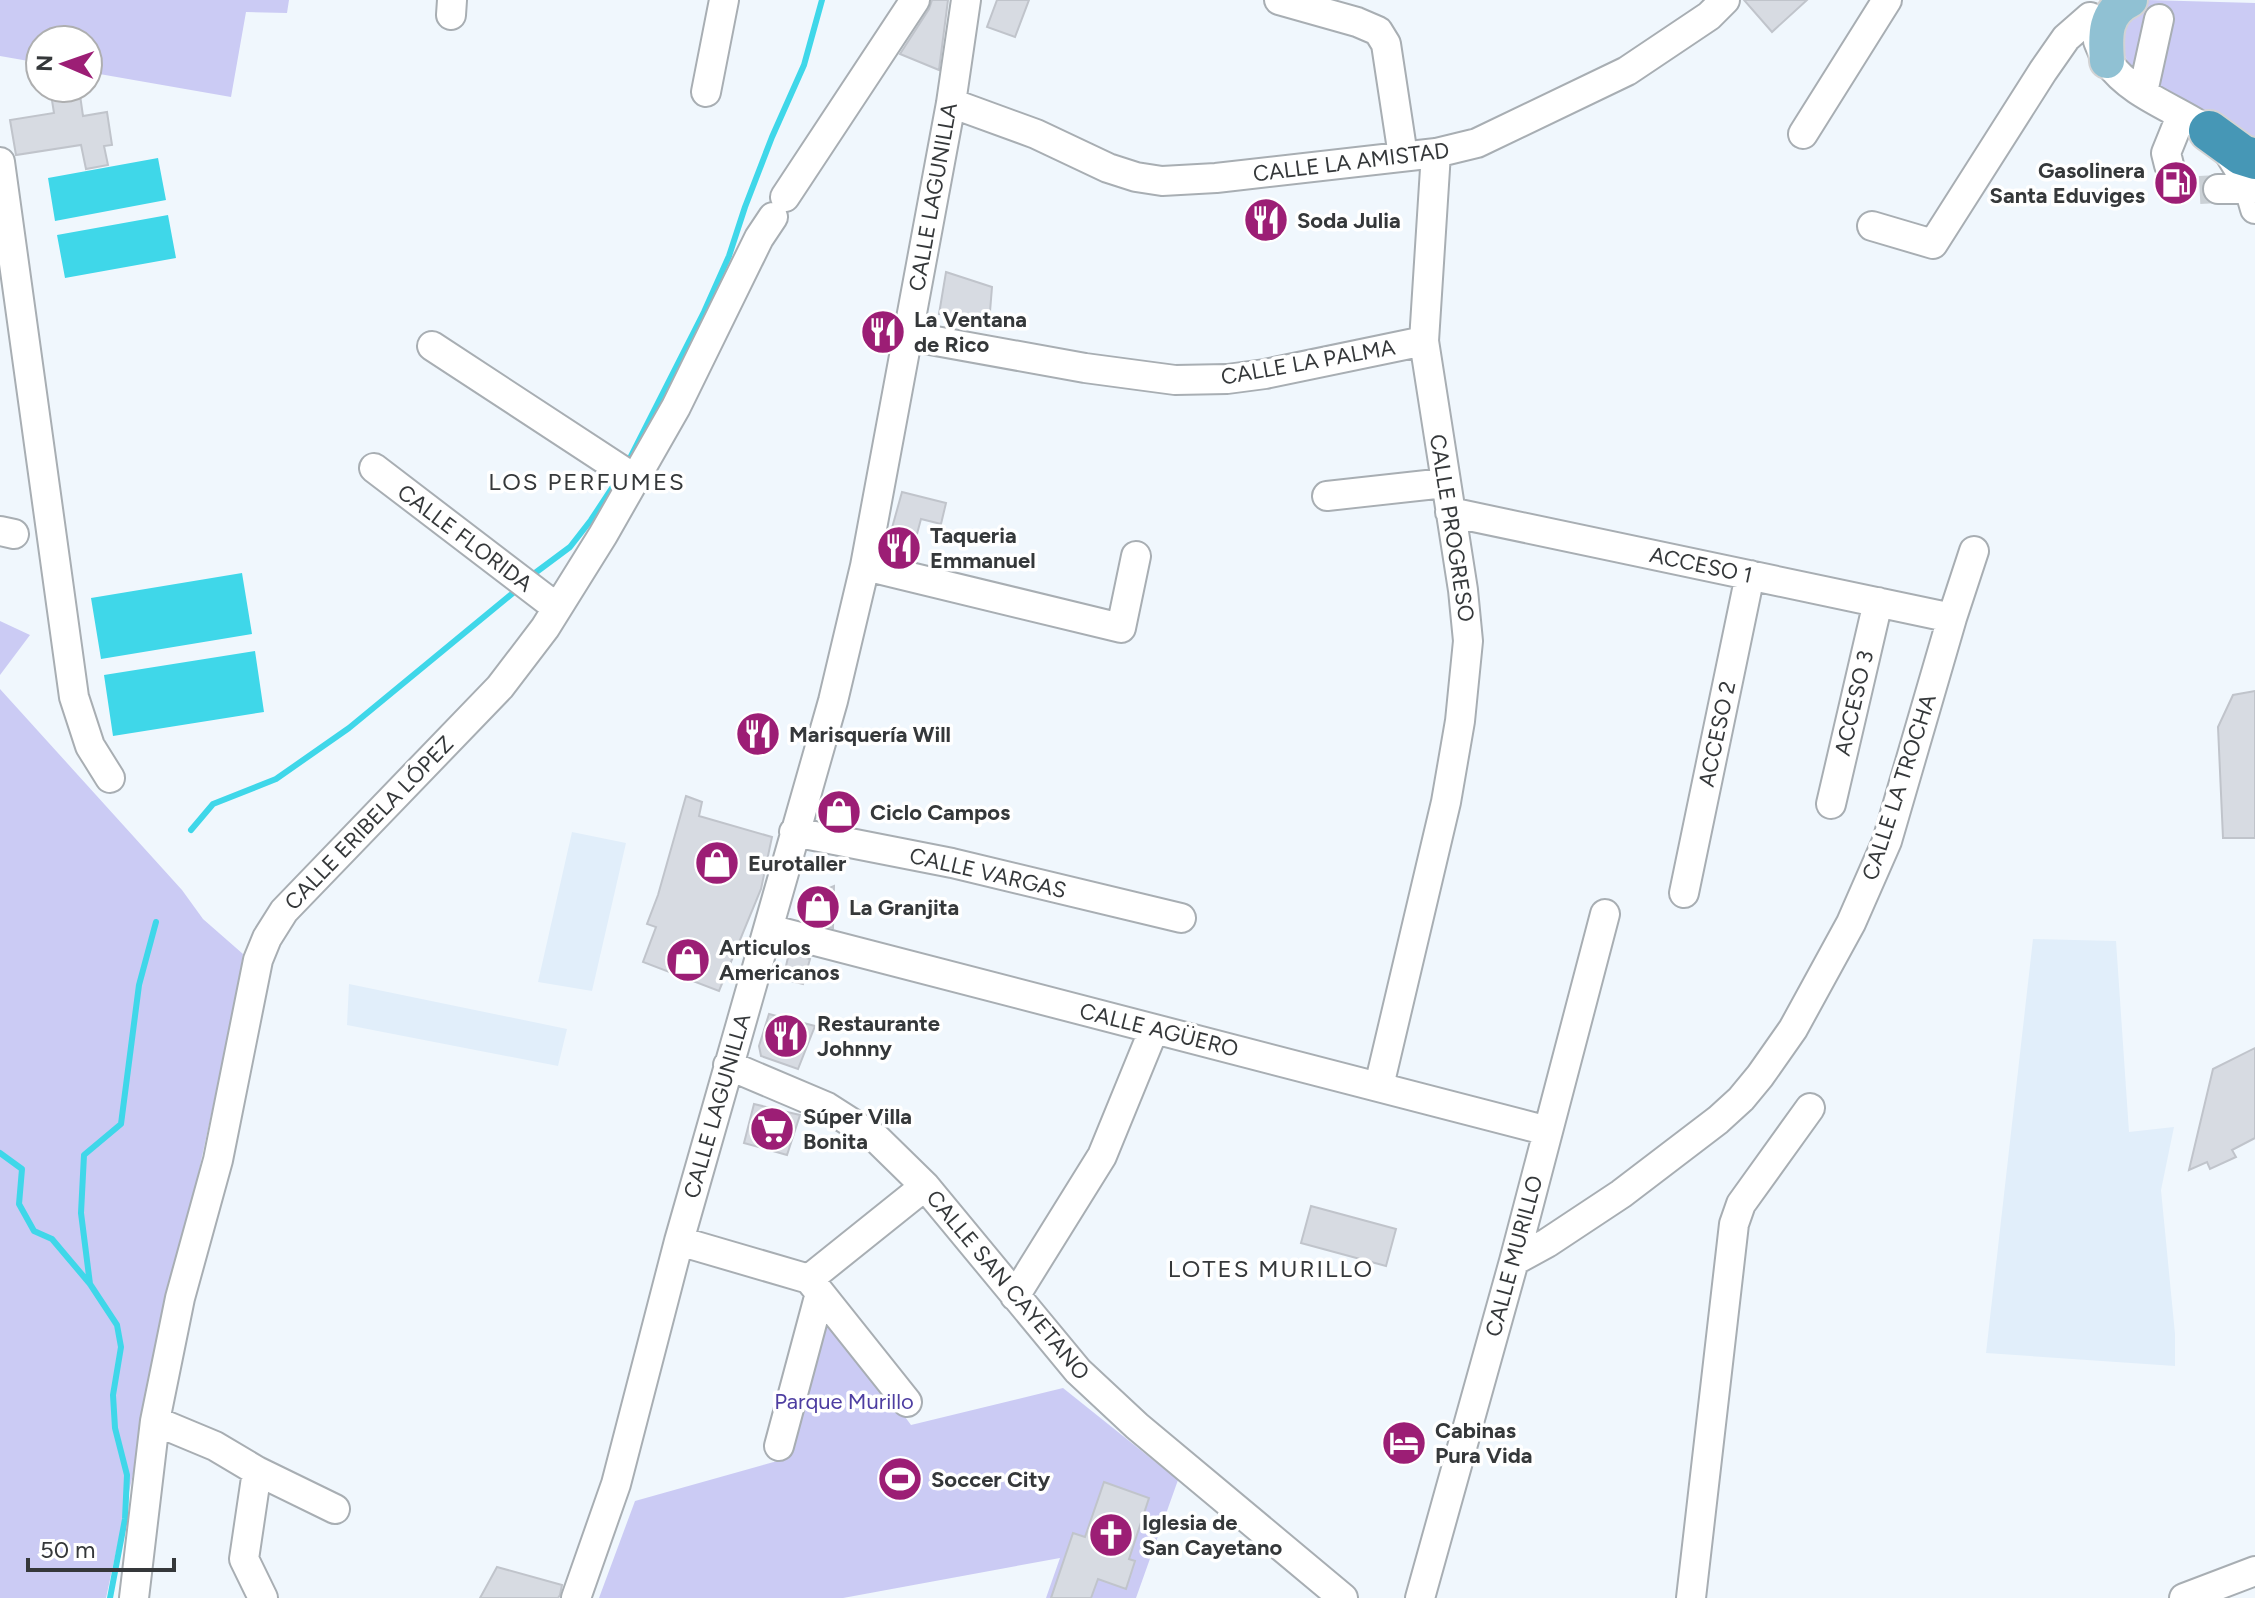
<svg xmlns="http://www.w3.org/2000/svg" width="2255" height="1598" font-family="Figtree,sans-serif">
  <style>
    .built { fill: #e1eefa }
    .green { fill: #cbcbf4; fill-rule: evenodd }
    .water { fill: #3fd7e9 }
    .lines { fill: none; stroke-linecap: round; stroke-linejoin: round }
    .stream { stroke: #3fd7e9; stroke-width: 6 }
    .building { fill: #d7dbe2; stroke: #c0c4cb; stroke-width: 2 }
    .minor-tunnel { stroke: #cbd1d6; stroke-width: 28; stroke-dasharray: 28 14; stroke-linecap: butt }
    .minor-casing { stroke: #a8aeb3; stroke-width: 32 }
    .major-casing { stroke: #d3d3d4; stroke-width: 38 }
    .highway-casing { stroke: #d3d3d4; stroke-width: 44 }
    .minor { stroke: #fff; stroke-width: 28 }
    .major { stroke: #90c1d3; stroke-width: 34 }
    .highway { stroke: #4697b6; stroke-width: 40 }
    .labels { text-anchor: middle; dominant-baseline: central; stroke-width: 7; stroke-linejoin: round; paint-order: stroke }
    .street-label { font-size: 22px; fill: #35383a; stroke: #fff }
    .poi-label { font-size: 22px; font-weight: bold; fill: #35383a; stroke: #fff; text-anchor: start }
    .park-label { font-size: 22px; fill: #4d3da1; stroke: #fff }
    .neighbourhood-label { font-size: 24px; letter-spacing: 2px; fill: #35383a; stroke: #fff }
  </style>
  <rect width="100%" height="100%" fill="#f0f7fd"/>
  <path class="built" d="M572,832L626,843L592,991L538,982Z
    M2033,939L2116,941L2129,1132L2174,1127L2161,1190L2175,1334V1366L1986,1353Z
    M349,984L567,1029L558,1066L347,1025Z"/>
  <path class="green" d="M0,0H289L287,13L246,12L231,97L88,72V40H40V63L0,56Z
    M2148,0L2255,3V144L2140,78L2128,63L2119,41L2136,3Z
    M0,621L30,635L0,675Z
    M0,689L182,890L203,919L243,954L233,1014L106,1598H0Z
    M831,1316L911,1425L1063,1388L1178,1480L1136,1598H1046L1060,1558L843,1598H599L635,1501L788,1458L823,1321ZM1104,1483L1149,1498L1129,1559L1135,1561L1062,1567L1073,1533L1085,1537Z"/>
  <path class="water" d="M158,158L166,200L55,221L48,178Z
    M168,215L176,258L65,278L57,235Z
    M242,573L252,634L101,659L91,598Z
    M255,651L264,712L113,736L104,675Z"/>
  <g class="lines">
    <path class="stream" d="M630,458L704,312L729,256L745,207L772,137L804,65L822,0
      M531,576L570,547L591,520L616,482
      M191,830L213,804L276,779L349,728L513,593
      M0,1153L22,1169L19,1204L34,1231L52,1239L90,1284L117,1325L121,1347L113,1395L115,1428L127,1475L125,1519L110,1598
      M90,1284L81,1213L84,1155L121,1124L139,985L156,922"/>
  </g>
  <path class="building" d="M932,0H948L939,70L900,54L929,9Z
    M997,0H1029L1015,37L987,27Z
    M1744,0H1807L1772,32Z
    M50,88H79L83,116L107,112L112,145L104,146L108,165L86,169L81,145L16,155L10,120L54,113Z
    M946,272L992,287L989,324L939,314Z
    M902,492L946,503L941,524L921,519L910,560L885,553Z
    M2255,691V838H2223L2218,727L2233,695Z
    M686,796L702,802L699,816L772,837L761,889L719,991L643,962L656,927L647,924L658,895Z
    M834,886L833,928L807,921L801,916L805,898Z
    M789,953L810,959L803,984L783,979Z
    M769,1014L815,1026L798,1069L761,1056L759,1046Z
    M2255,1048V1138L2232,1150L2236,1157L2210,1169L2207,1162L2189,1170L2213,1069Z
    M754,1104L800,1115L787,1155L744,1143Z
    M1311,1206L1396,1229L1386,1266L1301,1243Z
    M1104,1482L1149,1498L1129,1559L1135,1561L1126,1589L1098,1579L1091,1598H1051L1073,1533L1085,1537Z
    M497,1567L562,1585L560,1595L558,1598H480Z"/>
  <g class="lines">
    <path class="minor-tunnel" d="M2169,165L2170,172L2198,190L2218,189"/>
    <g class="minor-casing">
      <path id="minor" d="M1279,0L1357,22L1378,31L1386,44L1403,156
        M451,15L452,0
        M2098,41C2101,48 2104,57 2109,63C2130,94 2177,109 2207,130C2229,146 2249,184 2255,209
        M706,92L724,0
        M2143,92L2159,19
        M951,103L1036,134L1108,168L1136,177L1162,181L1216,178L1436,153L1477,143L1627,71L1709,16L1725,0
        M1803,134L1887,0
        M0,162L74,697L90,746L110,778
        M2169,165L2166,153L2181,116
        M2218,189H2250
        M785,197L915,0
        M1872,226L1933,244L2043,71L2066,38L2090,17
        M908,336L1085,368L1175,380L1227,379L1265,374L1424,341
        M432,346L635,479
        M374,468L556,607
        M1327,496L1445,483
        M1450,512L1952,618
        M0,531L14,534
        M865,566L1121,628L1136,556
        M1831,804L1878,602
        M794,832L952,863L1181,918
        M1684,893L1750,575
        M769,929L1548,1131
        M728,1065L827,1107L877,1139L925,1186L1078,1371L1137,1426L1343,1598
        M1379,1086L1446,802L1460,721L1468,641L1463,590L1424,341L1436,153
        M679,1241L809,1279L907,1402
        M1514,1261L1547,1243L1621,1194L1718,1120L1741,1099L1760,1076L1793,1029L1851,923L1887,841L1952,618L1974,551
        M809,1279L925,1186
        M1015,1296L1102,1156L1154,1029
        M155,1421L215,1446L257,1471L335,1509
        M779,1446L820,1293
        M257,1471L244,1559L263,1598
        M134,1598L155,1421L180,1298L218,1160L258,960L267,938L284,911L500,687L545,628L603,535L676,407L759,238L773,217
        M576,1598L616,1484L679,1241L833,701L865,566L951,103L966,0
        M1420,1598L1514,1261L1605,914
        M1691,1598L1734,1224L1741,1204L1810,1108
        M2184,1598L2255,1571"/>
    </g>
    <g class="major-casing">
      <path id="major" d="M2107,61C2105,36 2104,12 2130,0"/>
    </g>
    <g class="highway-casing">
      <path id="highway" d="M2209,131L2242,155L2255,159"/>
    </g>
    <use href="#minor" class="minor"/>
    <use href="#major" class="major"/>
    <use href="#highway" class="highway"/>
  </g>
  <defs>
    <g id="fuel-disc" transform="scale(2.3)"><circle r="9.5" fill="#9c1e75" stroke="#fff"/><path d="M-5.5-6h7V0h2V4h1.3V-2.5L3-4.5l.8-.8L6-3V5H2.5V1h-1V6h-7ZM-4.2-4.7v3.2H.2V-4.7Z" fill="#fff"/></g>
    <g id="restaurant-disc" transform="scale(2.3)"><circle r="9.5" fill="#9c1e75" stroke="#fff"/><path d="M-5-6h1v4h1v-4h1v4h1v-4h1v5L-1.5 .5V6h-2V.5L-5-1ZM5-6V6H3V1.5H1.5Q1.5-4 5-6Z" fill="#fff"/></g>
    <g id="shop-disc" transform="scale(2.3)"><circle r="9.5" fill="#9c1e75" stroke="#fff"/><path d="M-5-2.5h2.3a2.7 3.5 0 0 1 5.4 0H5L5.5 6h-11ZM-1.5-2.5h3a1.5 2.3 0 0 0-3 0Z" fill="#fff"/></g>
    <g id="supermarket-disc" transform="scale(2.3)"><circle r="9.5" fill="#9c1e75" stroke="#fff"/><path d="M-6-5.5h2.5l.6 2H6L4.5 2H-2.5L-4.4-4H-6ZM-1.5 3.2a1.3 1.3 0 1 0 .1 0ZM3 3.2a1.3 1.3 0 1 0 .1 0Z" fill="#fff"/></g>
    <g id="hotel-disc" transform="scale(2.3)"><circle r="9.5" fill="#9c1e75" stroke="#fff"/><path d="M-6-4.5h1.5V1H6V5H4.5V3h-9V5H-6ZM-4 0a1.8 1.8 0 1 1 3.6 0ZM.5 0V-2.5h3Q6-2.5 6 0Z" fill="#fff"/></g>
    <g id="stadium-disc" transform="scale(2.3)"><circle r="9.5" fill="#9c1e75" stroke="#fff"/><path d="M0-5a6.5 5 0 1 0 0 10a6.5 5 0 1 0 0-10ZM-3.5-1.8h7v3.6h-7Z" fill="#fff"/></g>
    <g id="church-disc" transform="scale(2.3)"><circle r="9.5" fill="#9c1e75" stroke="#fff"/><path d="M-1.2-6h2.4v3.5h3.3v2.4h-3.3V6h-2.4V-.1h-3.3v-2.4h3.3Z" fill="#fff"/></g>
  </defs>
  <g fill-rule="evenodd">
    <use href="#fuel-disc" x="2176" y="183"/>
    <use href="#restaurant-disc" x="1266" y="220"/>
    <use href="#restaurant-disc" x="883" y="332"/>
    <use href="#restaurant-disc" x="899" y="548"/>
    <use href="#restaurant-disc" x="758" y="734"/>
    <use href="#shop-disc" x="839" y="812"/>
    <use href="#shop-disc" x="717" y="863"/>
    <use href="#shop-disc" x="818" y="907"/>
    <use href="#shop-disc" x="688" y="960"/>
    <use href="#restaurant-disc" x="786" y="1036"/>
    <use href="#supermarket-disc" x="772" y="1129"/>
    <use href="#hotel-disc" x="1404" y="1443"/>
    <use href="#stadium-disc" x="900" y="1479"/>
    <use href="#church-disc" x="1111" y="1535"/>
  </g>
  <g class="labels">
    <g class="street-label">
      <text transform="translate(1351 162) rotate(-7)">CALLE LA AMISTAD</text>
      <text transform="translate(933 197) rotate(-80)">CALLE LAGUNILLA</text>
      <text transform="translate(1308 362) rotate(-10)">CALLE LA PALMA</text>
      <text transform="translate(1452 528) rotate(81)">CALLE PROGRESO</text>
      <text transform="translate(465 538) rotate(37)">CALLE FLORIDA</text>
      <text transform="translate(1701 565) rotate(12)">ACCESO 1</text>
      <text transform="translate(1854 703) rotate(-77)">ACCESO 3</text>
      <text transform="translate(1717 734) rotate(-78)">ACCESO 2</text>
      <text transform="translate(1899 787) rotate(-72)">CALLE LA TROCHA</text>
      <text transform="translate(369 823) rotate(-46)">CALLE ERIBELA LÓPEZ</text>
      <text transform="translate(988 873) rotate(13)">CALLE VARGAS</text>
      <text transform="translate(1159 1030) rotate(14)">CALLE AGÜERO</text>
      <text transform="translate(717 1106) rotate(-74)">CALLE LAGUNILLA</text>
      <text transform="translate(1514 1256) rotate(-75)">CALLE MURILLO</text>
      <text transform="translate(1008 1285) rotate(50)">CALLE SAN CAYETANO</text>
    </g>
    <g class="poi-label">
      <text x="2145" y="170" text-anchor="end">Gasolinera<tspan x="2145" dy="25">Santa Eduviges</tspan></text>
      <text x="1297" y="220">Soda Julia</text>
      <text x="914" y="319">La Ventana<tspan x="914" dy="25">de Rico</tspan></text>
      <text x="930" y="535">Taqueria<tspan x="930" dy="25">Emmanuel</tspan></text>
      <text x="789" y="734">Marisquería Will</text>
      <text x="870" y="812">Ciclo Campos</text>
      <text x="748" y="863">Eurotaller</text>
      <text x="849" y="907">La Granjita</text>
      <text x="719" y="947">Articulos<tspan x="719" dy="25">Americanos</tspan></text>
      <text x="817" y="1023">Restaurante<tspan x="817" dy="25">Johnny</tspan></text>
      <text x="803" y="1116">Súper Villa<tspan x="803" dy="25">Bonita</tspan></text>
      <text x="1435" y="1430">Cabinas<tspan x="1435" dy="25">Pura Vida</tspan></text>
      <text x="931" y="1479">Soccer City</text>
      <text x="1142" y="1522">Iglesia de<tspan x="1142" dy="25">San Cayetano</tspan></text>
    </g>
    <g class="park-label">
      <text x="844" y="1401">Parque Murillo</text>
    </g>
    <g class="neighbourhood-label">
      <text x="587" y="481">LOS PERFUMES</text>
      <text x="1271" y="1268">LOTES MURILLO</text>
    </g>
  </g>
  <g transform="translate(64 64) rotate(272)"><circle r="38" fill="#ffffff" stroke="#aeafb0" stroke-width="2"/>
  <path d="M0-6L14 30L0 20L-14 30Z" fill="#9c1e75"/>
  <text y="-12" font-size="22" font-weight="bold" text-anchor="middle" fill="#35383a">N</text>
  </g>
  <path d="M28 1558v12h146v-12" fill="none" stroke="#35383a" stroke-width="4"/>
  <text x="40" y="1558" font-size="24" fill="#35383a" stroke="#ffffff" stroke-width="6" paint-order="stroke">50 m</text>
</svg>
